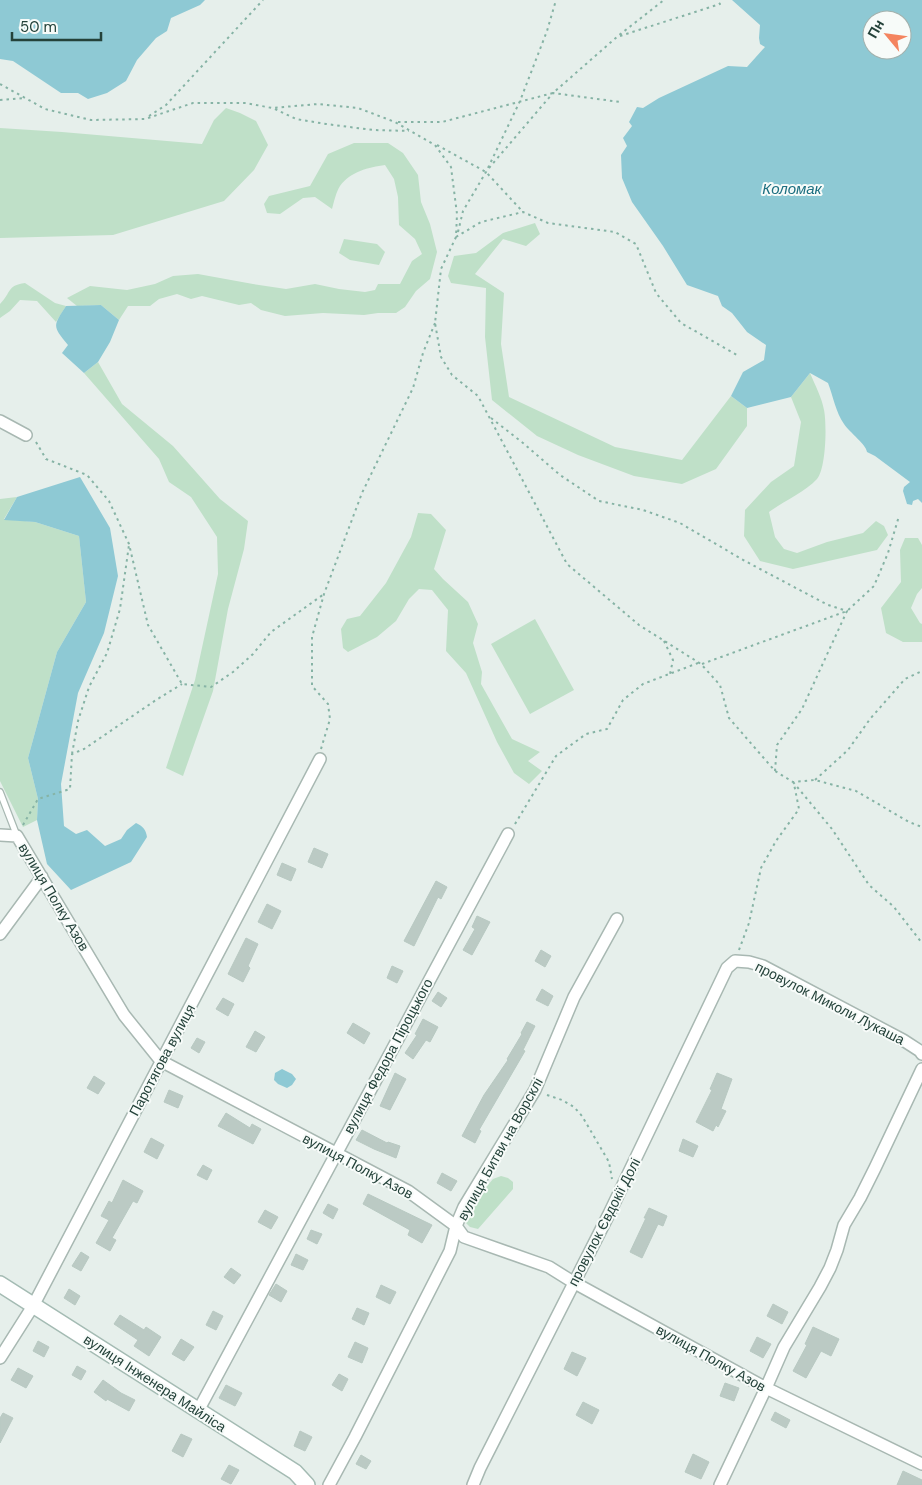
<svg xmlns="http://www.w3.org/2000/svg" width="922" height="1485" font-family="'DM Sans',sans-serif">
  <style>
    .green { fill: #bfe0c8 }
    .water { fill: #8ec9d4; fill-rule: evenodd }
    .building { fill: #bbcac4; stroke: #b8c9c2 }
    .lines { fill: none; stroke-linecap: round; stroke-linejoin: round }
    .lane-casing { stroke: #a8b8b2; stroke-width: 8 }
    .street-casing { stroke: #a8b8b2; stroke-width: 14 }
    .secondary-casing { stroke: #a4bbb3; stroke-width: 18 }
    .path { stroke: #86b3a5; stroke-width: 2; stroke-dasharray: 2.5 4; stroke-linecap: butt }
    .lane { stroke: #fff; stroke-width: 5.5 }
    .street { stroke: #fff; stroke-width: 11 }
    .secondary { stroke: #fff; stroke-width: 15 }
    .labels { text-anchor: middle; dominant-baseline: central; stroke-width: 4; stroke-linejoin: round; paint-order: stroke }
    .street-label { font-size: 14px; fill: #24423a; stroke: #f7fbf9 }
    .water-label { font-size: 15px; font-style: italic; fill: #1c6f80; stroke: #f7fbf9 }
  </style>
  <rect width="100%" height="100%" fill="#e6efeb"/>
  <path class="green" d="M226,108L240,113L256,121L268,145L254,170L224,201L113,235L0,238V128L62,132L202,144L214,120Z
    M354,143H388L403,153L418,175L421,202L430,224L437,252L430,279L416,291L405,307L396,313H378L364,315L323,313L285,316L261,310L251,303L239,305L202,296L191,299L177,294L159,299L150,306H128L119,320L101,305L77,306L67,298L90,286L127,290L155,284L173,276L198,274L253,284L286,289L315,284L339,289L365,292L375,290L378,284H400L412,261L422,254L415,239L399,225L398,197L394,179L385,165C369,167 350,172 340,186C336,192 334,202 332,209L315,197L303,198L280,214L267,213L264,204L269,196L310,186L328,154Z
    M535,223L540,234L526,246L503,239L475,274L504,293L501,344L509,397L615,447L682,460L731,396L747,408V426L716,469L682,484L634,476L578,455L537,436L492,400L485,337L486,288L451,283L448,276L454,256L476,253L503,233Z
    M344,239L377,244L385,252L379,265L350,260L339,253Z
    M25,283L55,303L66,306L56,322L37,301L20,300L10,311L0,318V304C12,292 6,286 25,283Z
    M98,362L122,404L173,446L220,499L248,521L244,549L228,609L213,691L183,776L166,768L195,680L218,574L217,537L191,497L169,482L159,459L84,373Z
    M810,373C815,385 822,398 824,410C827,424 826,469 817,479C805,492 784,501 769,512L775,537L784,549L797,553L827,542L863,533L876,521L884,526L888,535L877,550L793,569L760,561L744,536L745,510L771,482L794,466L801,422L791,397Z
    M17,497L4,519L35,522L79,536L86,602L57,652L28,758L38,799L37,820L23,827L0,781V499Z
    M418,513L431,514L446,530L434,569L443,579L468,602L478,624L473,643L482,672L481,684L512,739L540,752L528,761L542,771L529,784L514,773L497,742L466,673L446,651L448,610L432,590L419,589L409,599L396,621L377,637L348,652L343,648L341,629L347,619L360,616L386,583L411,537Z
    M905,538H918L922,545V588L917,594L911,608L920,623L922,624V642H903L886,633L881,608L901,582L900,550Z
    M535,619L574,690L530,714L491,644Z
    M501,1176L508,1178L513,1182V1189L478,1229L470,1227L465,1222L466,1210L476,1193L482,1192L493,1179Z"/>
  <path class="water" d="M0,0H205L200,5L171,18L167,31L156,38L137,60L126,81L107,93L88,99L78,93H61L13,61L0,59Z
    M732,0H922V503L918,499L913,501L912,505L907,504L903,491L904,487L910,482L875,456L867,452C866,444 850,433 844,424C836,413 833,396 828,383L810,373L791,397L747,408L731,396L743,372L764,360L766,345L747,332L732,313L722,306L718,296L687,285L663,246L632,202L622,178L621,155L627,146L623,138L632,126L629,122L637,107L643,108L659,98L728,66L747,67L765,47L760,44L759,38L760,25ZM872,20H902V50H872Z
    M101,305L119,320L110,342L98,362L84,373L62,353L68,345C52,326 53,326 66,306Z
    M80,477L110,528L118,576L104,633L78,693L61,784L64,826L76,834L87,830L105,846L121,839L127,830L136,823C143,826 146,830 147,837L131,862L71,890L47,864L37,820L38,799L28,758L57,652L86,602L79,536L35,522L4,520L17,497Z
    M282,1069L292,1074L296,1079L292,1085L287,1088L278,1084L274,1080L275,1073Z"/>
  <path class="building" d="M314,848L328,854L322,868L308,862Z
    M282,863L296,869L291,881L277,875Z
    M436,881L447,887L441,899L438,897L414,946L404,941Z
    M267,904L281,911L272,929L258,922Z
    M477,916L490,922L472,955L463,950L475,929L472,927Z
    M246,938L258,944L248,966L250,968L243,982L228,974Z
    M541,950L551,956L545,967L535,961Z
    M392,966L403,971L397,983L387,978Z
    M542,989L553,996L548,1006L536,1000Z
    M438,992L447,998L441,1007L432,1001Z
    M223,998L234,1004L228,1016L216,1009Z
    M423,1019L438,1027L430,1042L426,1040L413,1059L405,1053L417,1035L415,1034Z
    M527,1022L535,1026L523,1050L525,1051L479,1130L481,1131L475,1143L462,1136L484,1095L508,1060L507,1059L522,1034L521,1033Z
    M353,1023L370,1033L364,1044L347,1033Z
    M255,1031L265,1037L256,1052L246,1047Z
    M197,1038L205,1042L199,1053L191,1048Z
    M395,1073L406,1079L390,1110L380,1106Z
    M717,1073L732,1079L721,1109L726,1111L718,1127L716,1125L713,1131L696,1122L712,1090L710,1089Z
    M94,1076L105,1083L98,1094L87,1088Z
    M169,1090L183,1096L178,1108L164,1102Z
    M226,1113L250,1128L252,1124L261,1129L253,1144L218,1126Z
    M362,1130L387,1143L388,1142L400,1146L396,1158L374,1149L356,1140Z
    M151,1138L164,1145L157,1159L144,1152Z
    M683,1139L698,1146L693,1157L679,1151Z
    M203,1165L212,1170L207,1180L197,1175Z
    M442,1173L457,1181L451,1191L437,1183Z
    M123,1180L143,1191L137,1203L133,1201L112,1238L116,1240L110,1251L96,1243L109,1220L101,1216L109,1201L112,1203Z
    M368,1194L432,1225L422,1243L408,1235L410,1230L363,1204Z
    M328,1204L338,1209L333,1219L323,1213Z
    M649,1208L667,1216L663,1226L658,1224L642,1258L630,1252L646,1218H644Z
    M265,1210L278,1217L271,1229L258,1222Z
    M311,1230L322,1234L317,1244L307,1239Z
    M81,1252L89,1257L81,1271L72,1266Z
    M296,1254L308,1260L303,1270L291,1265Z
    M231,1268L241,1275L234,1284L224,1277Z
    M276,1284L287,1291L281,1302L269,1295Z
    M381,1285L396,1292L390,1304L376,1297Z
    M69,1289L80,1296L75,1305L64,1298Z
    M773,1304L788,1312L782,1324L767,1316Z
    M357,1308L369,1313L364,1325L352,1319Z
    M213,1311L223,1316L216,1330L206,1325Z
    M120,1315L144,1330L146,1327L161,1337L149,1356L134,1346L138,1340L114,1324Z
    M813,1327L839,1339L831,1356L821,1351L806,1378L793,1371L807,1345L805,1344Z
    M757,1337L771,1344L763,1358L750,1351Z
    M181,1339L194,1347L184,1361L172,1354Z
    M38,1341L49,1347L44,1357L33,1351Z
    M355,1342L368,1348L362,1363L348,1357Z
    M572,1352L586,1358L577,1376L564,1369Z
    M77,1366L86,1371L81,1380L72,1375Z
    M18,1368L33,1376L26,1388L11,1380Z
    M339,1374L348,1379L342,1391L332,1385Z
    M103,1380L121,1393L135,1400L129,1411L107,1399L106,1401L94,1392Z
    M725,1383L739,1388L734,1401L720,1396Z
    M226,1385L242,1393L235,1406L219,1398Z
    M583,1402L599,1410L592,1424L576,1415Z
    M775,1412L790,1420L786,1428L771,1420Z
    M3,1413L13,1418L0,1443V1418Z
    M300,1431L312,1437L305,1451L294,1446Z
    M181,1434L192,1439L183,1457L172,1451Z
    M693,1454L709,1462L701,1479L685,1472Z
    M361,1455L371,1461L366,1469L356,1464Z
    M229,1465L239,1470L231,1484L221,1479Z
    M903,1471L922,1480V1485H897Z"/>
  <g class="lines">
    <g class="lane-casing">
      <path id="lane" d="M0,792L17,836"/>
    </g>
    <g class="street-casing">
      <path id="street" d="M0,421L26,435
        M0,835L17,836L124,1015L161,1061L408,1191L456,1226L464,1237L549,1267L573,1282L766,1388L922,1464
        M0,934L42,877
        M0,1358L33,1306L320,759
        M198,1411L508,834
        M329,1485L355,1437L450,1251L456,1226L464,1207L535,1090L574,997L617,919
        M473,1485L480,1468L609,1214L727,968L735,961L749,962L763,966L903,1040L920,1051L922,1054
        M720,1485L766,1388L784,1347L820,1287L830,1268L837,1250L844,1225L860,1198L875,1168L922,1069"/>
    </g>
    <g class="secondary-casing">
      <path id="secondary" d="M0,1284L295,1472L307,1485"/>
    </g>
    <path class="path" d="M620,36L720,4L717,0
      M0,84L45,109L91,120L145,119L193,103H246L272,108L318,104L358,108L395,122L435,145L451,167L457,214L456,237L441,269L435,323L441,357L452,375L478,396L567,564L639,625L701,664L720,685L729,718L775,771L793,782L815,780L856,791L909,822L922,827
      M0,100L25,98
      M275,109L296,119L326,124L373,130L409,131
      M149,116L166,105L263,0
      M398,122H442L553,93L618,36L664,0
      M437,145L486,172L523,212
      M489,168L553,93L620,102
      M458,232L463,211L486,172L520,101L547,31L556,0
      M456,237L481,222L523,212L548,223L615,232L636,244L656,293L681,323L737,355
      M491,418L523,443L560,475L599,501L643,510L680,523L745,561L828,605L847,611L802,709L777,745L775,771
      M36,442L46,459L87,475L109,501L129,544L148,625L182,684L211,687L233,672L253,654L271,632L324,594
      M664,641L673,660L670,674
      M702,664L847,611L874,586L888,553L899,516
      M321,749L330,719L328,704L312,686V637L324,594L362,493L413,388L423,353L435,323
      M72,754L78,721L89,687L107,653L120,609L129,545
      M815,780L848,750L870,719L905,679L922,671
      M793,782L832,829L869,885L894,907L922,943
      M515,824L556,756L586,734L607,729L623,700L643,684L698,663
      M23,825L38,799L70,789L72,754L84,749L156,700L182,684
      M739,950L749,923L761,868L776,841L799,809L794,784
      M547,1095L562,1100L574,1107L582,1116L609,1162L612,1179"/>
    <use href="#lane" class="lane"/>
    <use href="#street" class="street"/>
    <use href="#secondary" class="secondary"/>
  </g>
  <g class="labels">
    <g class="street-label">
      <text transform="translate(54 897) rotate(59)">вулиця Полку Азов</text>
      <text transform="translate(830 1003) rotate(27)">провулок Миколи Лукаша</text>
      <text transform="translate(388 1056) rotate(-62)">вулиця Федора Піроцького</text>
      <text transform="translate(162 1060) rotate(-62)">Паротягова вулиця</text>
      <text transform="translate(500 1149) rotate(-61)">вулиця Битви на Ворсклі</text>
      <text transform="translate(358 1166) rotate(28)">вулиця Полку Азов</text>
      <text transform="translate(604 1222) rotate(-63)">провулок Євдокії Долі</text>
      <text transform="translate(711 1358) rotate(29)">вулиця Полку Азов</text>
      <text transform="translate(155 1383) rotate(33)">вулиця Інженера Майліса</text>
    </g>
    <g class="water-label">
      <text x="792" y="189">Коломак</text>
    </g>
  </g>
  <g transform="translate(887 35) rotate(299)"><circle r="24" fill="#f7fbf9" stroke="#a3b1ad"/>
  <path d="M0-4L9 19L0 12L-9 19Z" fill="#f4845f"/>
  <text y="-8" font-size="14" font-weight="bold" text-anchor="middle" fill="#24423a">Пн</text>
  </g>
  <path d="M12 32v8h89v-8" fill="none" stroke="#24423a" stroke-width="2.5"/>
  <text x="20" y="32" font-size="15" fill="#24423a" stroke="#f7fbf9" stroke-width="4" paint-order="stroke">50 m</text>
</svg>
